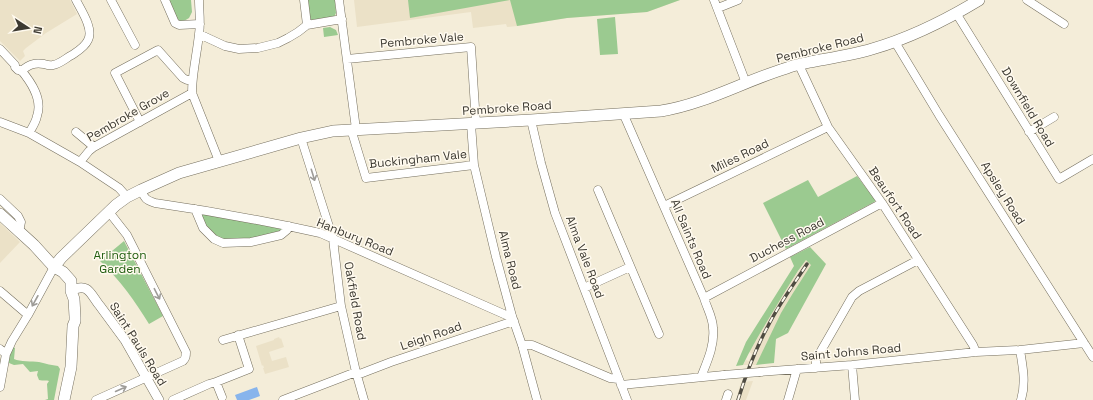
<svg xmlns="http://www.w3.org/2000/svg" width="1093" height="400" font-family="'Space Grotesk',sans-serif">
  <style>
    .built { fill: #ebe1c7 }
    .green { fill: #9bca90 }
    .water { fill: #87b4ec }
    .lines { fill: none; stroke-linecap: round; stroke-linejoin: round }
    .minor-casing { stroke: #756f5e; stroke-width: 9 }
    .tertiary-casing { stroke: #756f5e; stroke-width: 10 }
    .secondary-casing { stroke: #756f5e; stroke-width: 12 }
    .minor { stroke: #fff; stroke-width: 8 }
    .tertiary { stroke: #fff; stroke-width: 9 }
    .secondary { stroke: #fff; stroke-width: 11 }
    .rail-casing { stroke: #4f4c42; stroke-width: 3.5 }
    .rail { stroke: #fffaef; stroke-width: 2; stroke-dasharray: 6; stroke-linecap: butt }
    .minor-bridge-casing { stroke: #756f5e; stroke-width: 9; stroke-linecap: butt }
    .minor-bridge { stroke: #fff; stroke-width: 8 }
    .oneway { stroke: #9e9c98 }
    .labels { text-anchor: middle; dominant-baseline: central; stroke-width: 3; stroke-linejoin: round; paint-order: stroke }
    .street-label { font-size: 12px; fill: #3c3931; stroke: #fffaef }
    .park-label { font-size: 12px; fill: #225f11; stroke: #fffaef }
  </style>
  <rect width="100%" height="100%" fill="#f4edd9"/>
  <path class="built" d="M0,0H70L77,14L46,33L26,48L23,51L25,56L20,61L0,41Z
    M354,0H680L647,12L567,18L517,26L507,27L506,24L473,28L471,12L357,27Z
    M0,223L20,242L0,263Z
    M806,260L812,264L793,293L756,365H743L746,360L749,361L752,354L749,352L788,286Z
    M279,337L280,339L281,338L284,347L269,352L272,361L286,357L289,367L265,374L263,368H264L263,365L262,366L256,346L274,340V339Z
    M753,381L746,400H736L741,382Z"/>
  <path class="green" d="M169,0H191L192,12L189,18L184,21H180L174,16Z
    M306,0H335L336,13L334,17L311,20L308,16Z
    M408,0H680L647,12L567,18L517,26L510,0L410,18Z
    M615,17L618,54L600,55L597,19Z
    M330,27L336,30L338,35L324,37L323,28Z
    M857,176L876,201L786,249L763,203L808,180L818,197Z
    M200,213L285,228C283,230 280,232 277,233C264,239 228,244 215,236C207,231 203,222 200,213Z
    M124,241L163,316L149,324C135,301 120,280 100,261Z
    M810,247L826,264L788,333L776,339L774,363L756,365L781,313L793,293L811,265L806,260C795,274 786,290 777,305C765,325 753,344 743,365L736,366L746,342L794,266L790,257Z
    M12,346L15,348L14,359C20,362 32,361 39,362C46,364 52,365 58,366L60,369L54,400H45L48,399L47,384L49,381C47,380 43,381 39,380L37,375L38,371L30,372L23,364L14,365L9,363L8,359Z"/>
  <path class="water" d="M257,387L260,396L249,400H237L235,395Z"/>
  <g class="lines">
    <g class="minor-casing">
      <path id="minor" d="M111,0L135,45
        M165,0L175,23L179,25L200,24
        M199,0C199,11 201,23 199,34C197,54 192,73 192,93L219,161
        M304,0L307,25
        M339,0L356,129
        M714,0L746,83
        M1027,0L1064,24
        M718,8L738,0
        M956,13L1059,179L1093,159
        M199,34L225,46L239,49L258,48L278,43L288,38L298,32L307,25L342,19
        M895,42L939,115L1093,357
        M0,49L15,65V67L18,70H21C31,82 43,99 37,116C36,122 32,128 29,133
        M347,59L471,47L476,123
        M799,65L828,127L882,203L973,345L976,352
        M21,71C29,65 34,62 44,64C47,65 50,66 53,65C60,64 66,58 72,55C78,51 85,47 88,40C94,29 81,10 76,0
        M623,113L704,298C707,308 713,318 713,328C715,345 707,362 701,377
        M531,120L541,163L555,213L627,400
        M0,122L29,133L80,162L119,188L127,197
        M140,122L115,73L158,50L183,78L187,80H192
        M471,124L474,165L496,257L512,316L522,345L537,400
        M351,129L366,178L474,165
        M76,132L94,147
        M1029,132L1054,117
        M301,138L333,239L341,306L356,372L364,400
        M80,162L89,151L94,147L192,93
        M141,190C145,199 146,200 155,203C211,211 266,221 320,233L506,315L512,316
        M598,190L659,334
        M0,199L18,216L21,222L19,232
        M664,206L828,127
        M195,209L203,228L214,239L223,243L251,242L281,235L287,230L289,226
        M584,288L630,267
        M0,291L28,315
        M704,298L882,203
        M223,340L341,306
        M522,345H532L610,378L618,379
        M0,349L6,354
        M1020,350C1023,368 1026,383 1021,400
        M852,365L855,400
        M816,368V359L818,356L852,297L859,291L918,260
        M760,372L852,365L976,352L1020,350L1084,343
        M357,375L391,362L514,321
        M216,382L222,397
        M621,385L724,375
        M0,387L6,354L12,341L28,315L54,267
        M96,400L183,361C186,358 186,356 186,352L127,235L109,212
        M173,400L209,384L216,382L249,369L238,335
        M283,400L356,372
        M726,400L728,394
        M788,400L797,369"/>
    </g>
    <g class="tertiary-casing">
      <path id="tertiary" d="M71,291C89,281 91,296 100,306L125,340L159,400"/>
    </g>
    <g class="secondary-casing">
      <path id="secondary" d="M0,214L34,245L54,267L63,272L71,281V291L74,299L75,317V321L73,326L71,367L64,400
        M54,267L61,258L116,205L127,197L141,190L179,173L301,138L333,131L531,120L661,111C705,104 744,81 787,68C794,65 802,64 810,62C831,58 852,55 872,49C910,38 946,20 979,0"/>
    </g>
    <use href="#minor" class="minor"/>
    <use href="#tertiary" class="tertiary"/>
    <use href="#secondary" class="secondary"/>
    <g class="rail-casing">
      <path id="rail" d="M738,400C746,374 755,350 768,326C779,304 794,284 807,264"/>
    </g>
    <use href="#rail" class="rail"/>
    <g class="minor-bridge-casing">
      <path id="minor-bridge" d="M724,375L760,372"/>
    </g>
    <use href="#minor-bridge" class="minor-bridge"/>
  </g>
  <defs><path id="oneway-shaft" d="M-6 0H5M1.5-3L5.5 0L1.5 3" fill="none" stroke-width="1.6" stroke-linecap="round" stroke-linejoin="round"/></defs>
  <g class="oneway">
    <use href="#oneway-shaft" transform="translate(313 175) rotate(73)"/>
    <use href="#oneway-shaft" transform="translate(157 294) rotate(63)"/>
    <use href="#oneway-shaft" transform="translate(35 301) rotate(119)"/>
    <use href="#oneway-shaft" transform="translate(121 389) rotate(-24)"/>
  </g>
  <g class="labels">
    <g class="street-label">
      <text transform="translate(422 40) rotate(-5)">Pembroke Vale</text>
      <text transform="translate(820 48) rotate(-14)">Pembroke Road</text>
      <text transform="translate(1028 107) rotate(59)">Downfield Road</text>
      <text transform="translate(507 108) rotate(-4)">Pembroke Road</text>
      <text transform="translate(128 115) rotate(-30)">Pembroke Grove</text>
      <text transform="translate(740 156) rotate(-26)">Miles Road</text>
      <text transform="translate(418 159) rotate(-6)">Buckingham Vale</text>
      <text transform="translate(1003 193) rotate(58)">Apsley Road</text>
      <text transform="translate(895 203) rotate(56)">Beaufort Road</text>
      <text transform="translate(355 237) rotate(22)">Hanbury Road</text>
      <text transform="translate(691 239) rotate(67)">All Saints Road</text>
      <text transform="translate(787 240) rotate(-28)">Duchess Road</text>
      <text transform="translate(585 257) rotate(69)">Alma Vale Road</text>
      <text transform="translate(510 260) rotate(76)">Alma Road</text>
      <text transform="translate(355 301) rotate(80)">Oakfield Road</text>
      <text transform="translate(431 336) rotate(-19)">Leigh Road</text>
      <text transform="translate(138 344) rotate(58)">Saint Pauls Road</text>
      <text transform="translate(851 352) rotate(-5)">Saint Johns Road</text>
    </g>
    <g class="park-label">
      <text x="120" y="255">Arlington<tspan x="120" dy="14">Garden</tspan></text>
    </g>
  </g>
  <g transform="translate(28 28) rotate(102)" stroke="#fffaef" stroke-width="3" paint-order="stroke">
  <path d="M0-3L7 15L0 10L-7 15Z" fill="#3c3931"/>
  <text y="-6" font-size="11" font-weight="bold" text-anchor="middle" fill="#3c3931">N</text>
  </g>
</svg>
